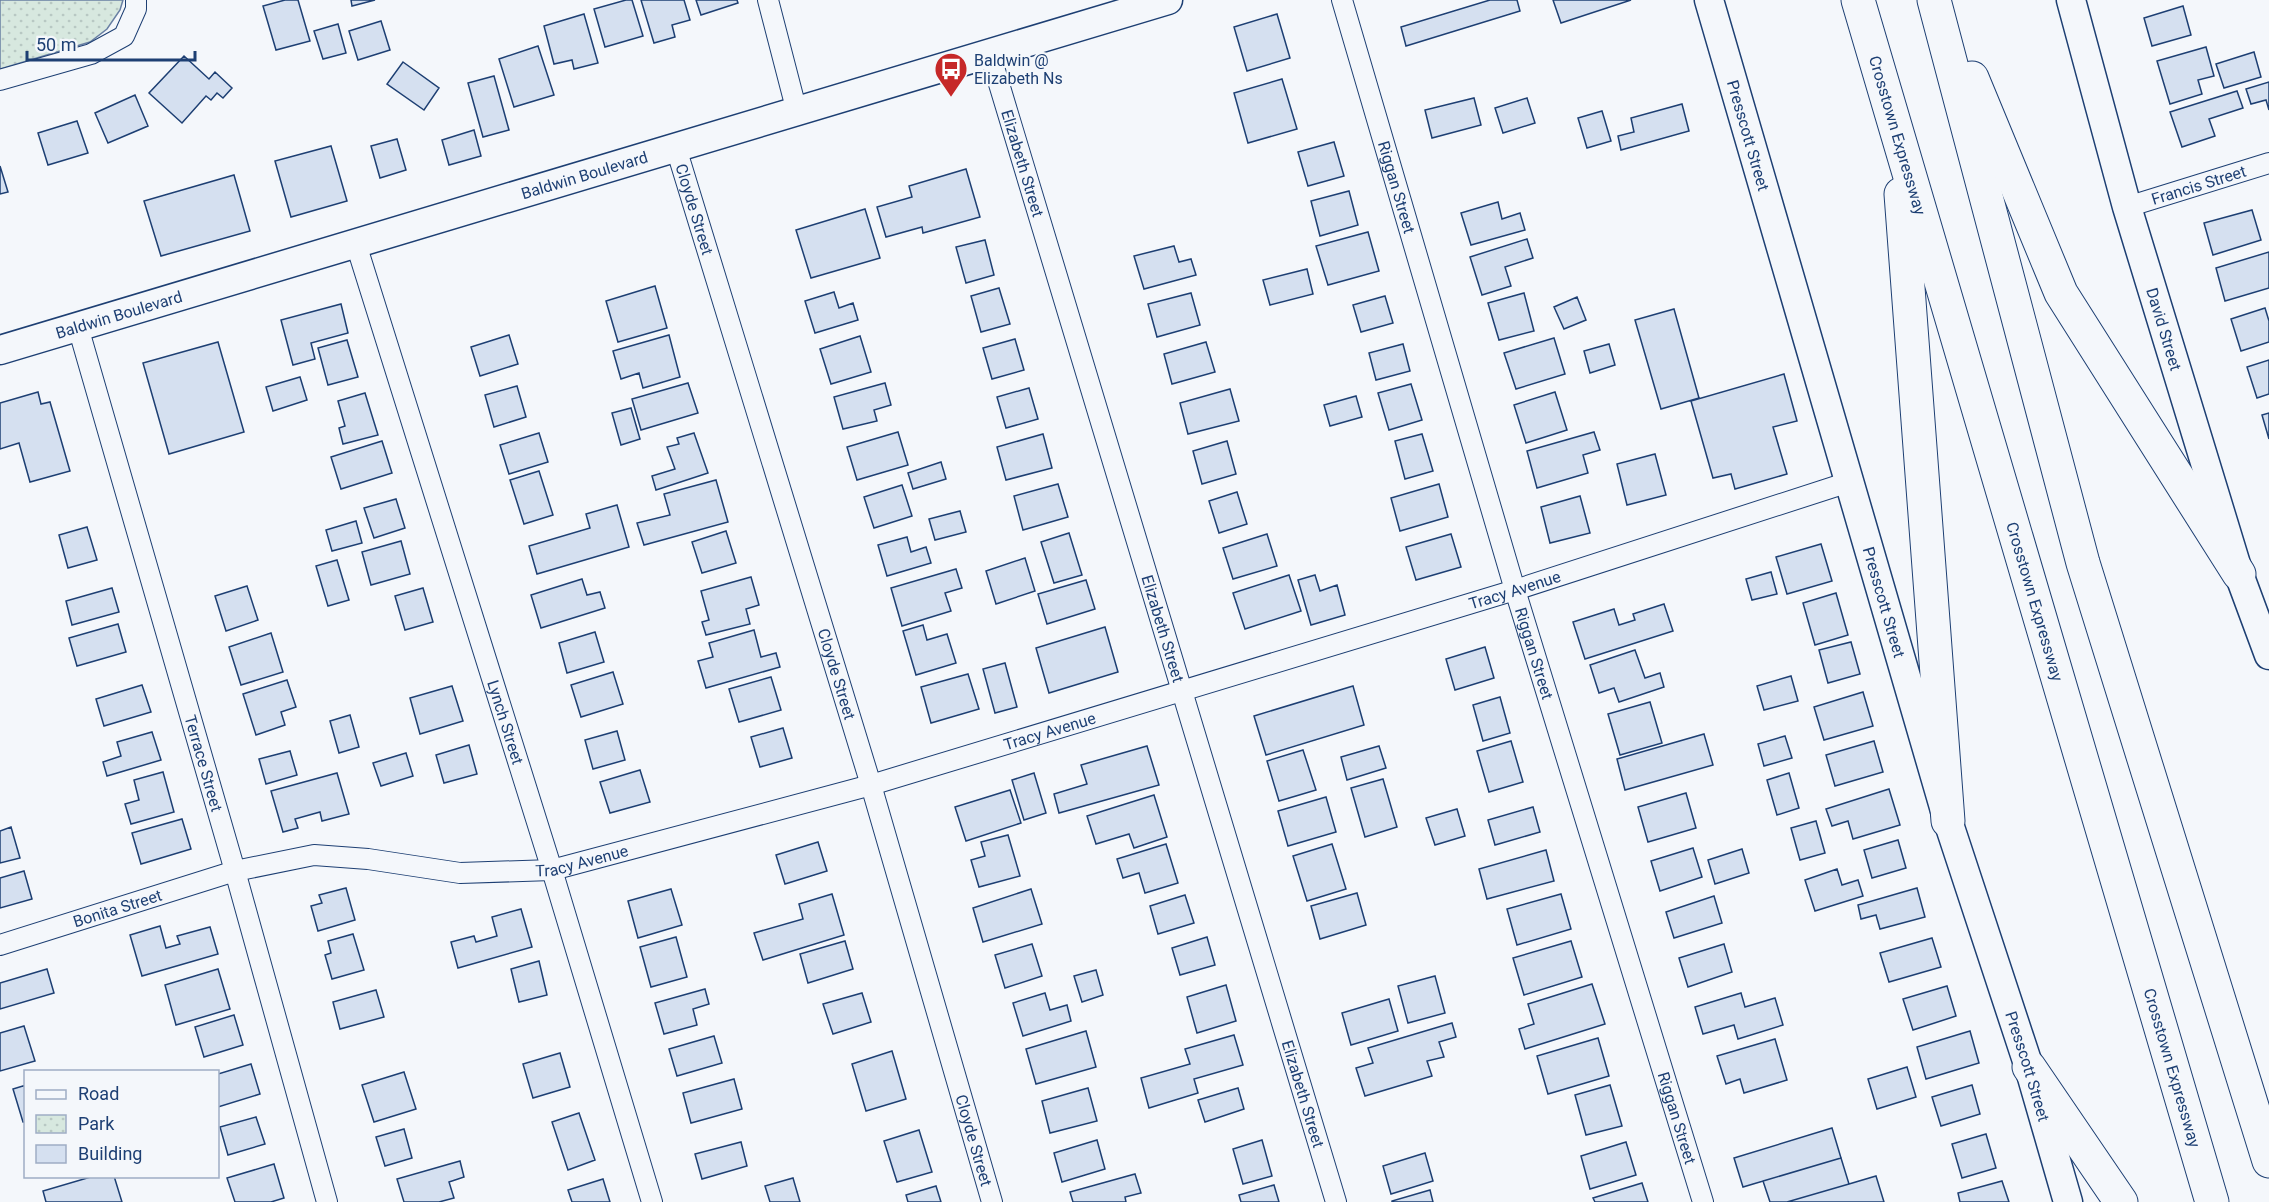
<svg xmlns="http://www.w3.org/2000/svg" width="2269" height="1202" font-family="Roboto,sans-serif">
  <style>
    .park { fill: url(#park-dots); stroke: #687fa3; stroke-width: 1.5 }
    .building { fill: #d5e0f0; stroke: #1d3f73; stroke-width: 1.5 }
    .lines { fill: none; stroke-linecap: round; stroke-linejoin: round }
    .street-casing { stroke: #1d3f73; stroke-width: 22 }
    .secondary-casing { stroke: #1d3f73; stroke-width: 31 }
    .highway-casing { stroke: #1d3f73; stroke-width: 35 }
    .street { stroke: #f4f7fb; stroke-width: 20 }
    .secondary { stroke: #f4f7fb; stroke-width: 28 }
    .highway { stroke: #f4f7fb; stroke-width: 33 }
    .labels { text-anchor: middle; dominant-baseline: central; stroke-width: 4.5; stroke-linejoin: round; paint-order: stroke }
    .poi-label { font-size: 16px; fill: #1d3f73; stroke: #f4f7fb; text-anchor: start }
    .street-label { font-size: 16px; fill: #1d3f73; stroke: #f4f7fb }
  </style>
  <defs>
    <pattern id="park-dots" width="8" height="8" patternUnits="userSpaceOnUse" patternTransform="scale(1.5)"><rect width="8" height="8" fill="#d7e8df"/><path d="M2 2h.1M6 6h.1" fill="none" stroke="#b8c8c3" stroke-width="1.8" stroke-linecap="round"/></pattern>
  </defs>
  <rect width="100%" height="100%" fill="#f4f7fb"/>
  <path class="park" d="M0,0H123L120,10L107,29L90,42L0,69Z"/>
  <path class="building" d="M285,0H298L310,41L276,50L263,6Z
    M351,0H375L352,6Z
    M626,0H632L643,36L605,47L594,9Z
    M641,0H684L690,20L672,25L675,37L654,43Z
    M696,0H737L738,3L701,15Z
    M1490,0H1517L1520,11L1406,46L1401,27Z
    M1553,0H1631L1561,23Z
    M2183,6L2191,35L2152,46L2144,18Z
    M584,14L598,63L574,69L572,60L554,64L544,26Z
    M1277,14L1290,58L1247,71L1234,27Z
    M381,21L390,50L358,60L349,31Z
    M338,24L346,53L323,59L314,31Z
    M538,46L554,95L514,107L499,59Z
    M2206,47L2214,76L2198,80L2202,94L2170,104L2157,61Z
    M2254,52L2261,77L2224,88L2216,64Z
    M184,56L209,79L215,72L232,88L223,98L217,93L211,100L206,96L182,123L149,93Z
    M403,62L439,88L424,110L387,84Z
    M494,76L509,130L483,137L468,83Z
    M1282,79L1297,129L1248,143L1234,93Z
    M2269,82V110L2266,100L2251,104L2246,89Z
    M2237,91L2243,108L2209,119L2215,136L2182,147L2170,112Z
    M135,95L148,126L108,143L95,113Z
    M1474,98L1481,125L1432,138L1425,110Z
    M1527,98L1535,123L1503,133L1495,108Z
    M1682,104L1689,131L1621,150L1618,136L1634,132L1631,118Z
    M1602,111L1611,141L1587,148L1578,118Z
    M77,121L88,153L48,165L38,133Z
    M474,130L481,156L449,165L442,140Z
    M397,139L406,170L380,178L371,146Z
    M1334,142L1344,176L1308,186L1298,152Z
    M331,146L347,201L291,217L275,161Z
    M0,166L8,192L0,194Z
    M966,169L980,217L923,233L922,227L886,237L877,207L912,197L909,186Z
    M234,175L250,231L161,256L144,201Z
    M1349,191L1358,225L1320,236L1311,201Z
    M1498,202L1502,219L1520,213L1525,230L1471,245L1461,213Z
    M865,209L880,258L811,278L796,230Z
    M2252,210L2261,240L2213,255L2204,223Z
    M1368,232L1379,271L1328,285L1316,246Z
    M1527,239L1533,258L1505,267L1511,286L1482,295L1470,257Z
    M985,240L994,275L966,283L956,247Z
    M1174,246L1179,262L1191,259L1196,275L1144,289L1134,256Z
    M2269,252V288L2225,301L2216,268Z
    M1307,269L1313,294L1270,305L1263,280Z
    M655,286L667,328L618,342L606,301Z
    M999,288L1010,324L981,332L971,296Z
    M834,292L839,308L853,303L858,320L815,333L805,301Z
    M1191,293L1200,325L1157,337L1148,304Z
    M1524,293L1534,331L1499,340L1488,303Z
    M1385,296L1393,323L1361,332L1353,305Z
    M1577,297L1586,320L1564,329L1554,307Z
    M341,304L348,333L311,343L315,359L293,365L281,320Z
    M2265,308L2269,321V342L2241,351L2231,319Z
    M1674,309L1699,398L1661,409L1635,320Z
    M509,335L518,364L480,376L471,347Z
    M669,335L680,377L643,388L639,373L621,379L613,351Z
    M860,336L871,372L831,384L820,349Z
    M1554,338L1565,374L1516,389L1504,353Z
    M1015,339L1024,370L992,379L983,348Z
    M347,340L358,377L328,385L318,348Z
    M218,342L244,432L169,454L143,363Z
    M1206,342L1215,372L1172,384L1164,354Z
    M1403,344L1410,371L1376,380L1369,353Z
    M1609,344L1615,365L1590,373L1584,351Z
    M2269,360V394L2257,398L2247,367Z
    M1784,374L1797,421L1773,427L1787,474L1735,489L1731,474L1713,478L1691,401Z
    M300,377L307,400L273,411L266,387Z
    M688,383L698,413L641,430L632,399Z
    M885,383L891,405L874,410L877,421L843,429L834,397Z
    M1411,384L1422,420L1389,430L1378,393Z
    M517,386L526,417L494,427L485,395Z
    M1029,388L1038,419L1006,428L997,397Z
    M1230,389L1239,421L1188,434L1180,403Z
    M38,392L41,404L50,402L70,471L30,482L19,443L0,449V403Z
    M1555,392L1567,430L1526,443L1514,405Z
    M365,393L378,435L343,444L339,428L345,426L338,401Z
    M1356,396L1362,417L1330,426L1324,405Z
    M631,408L640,439L621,445L612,413Z
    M2269,413V439L2262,415Z
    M898,432L908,465L857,480L847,447Z
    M1594,432L1600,450L1583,455L1588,473L1537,488L1527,451Z
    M539,433L548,462L509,474L500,445Z
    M694,433L708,473L656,490L652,476L675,469L667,447L679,444L677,438Z
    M1043,434L1052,468L1006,480L997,447Z
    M1422,434L1433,471L1405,479L1395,441Z
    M382,441L392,473L341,489L331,457Z
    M1227,441L1236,474L1202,484L1193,451Z
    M1655,454L1666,495L1627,505L1617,464Z
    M941,462L946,479L913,489L908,473Z
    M539,471L553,515L524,524L510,480Z
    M716,480L728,522L644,545L637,523L670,515L664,494Z
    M1058,484L1068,517L1023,530L1014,496Z
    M1439,484L1448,517L1400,531L1391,498Z
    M902,485L912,516L874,528L864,497Z
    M1237,492L1247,524L1219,533L1209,501Z
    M1580,496L1590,533L1550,543L1541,507Z
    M396,499L405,528L374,538L364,508Z
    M617,505L629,547L537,574L529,546L590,528L586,514Z
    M960,511L966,532L935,540L929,519Z
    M356,521L362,543L332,551L326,530Z
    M87,527L97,560L68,568L59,535Z
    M726,531L736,563L702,573L692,542Z
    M1069,533L1082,575L1054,583L1041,542Z
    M1267,534L1277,566L1233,579L1223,548Z
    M1451,534L1461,567L1416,580L1406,547Z
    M907,537L911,552L926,547L931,563L887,576L878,545Z
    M401,541L410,574L371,585L362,552Z
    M1821,544L1832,581L1787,594L1776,557Z
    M1025,558L1035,591L996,604L986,571Z
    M337,560L349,600L328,606L316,566Z
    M956,569L962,588L945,593L951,611L902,626L891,588Z
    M1771,572L1777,594L1752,600L1746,579Z
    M1289,575L1301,611L1245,629L1233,593Z
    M1315,575L1320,591L1337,585L1345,615L1311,625L1298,580Z
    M751,577L759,605L746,609L750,624L706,635L702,622L709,620L701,591Z
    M582,579L587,595L600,592L605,608L541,628L531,595Z
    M1086,580L1095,609L1047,624L1038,594Z
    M247,586L258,620L226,631L215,596Z
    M112,588L119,612L72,625L66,601Z
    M423,588L433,622L405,630L395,596Z
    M1836,593L1848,635L1815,645L1803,603Z
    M1664,604L1673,631L1585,659L1573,622L1614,609L1619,625L1635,620L1633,614Z
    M118,624L126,652L77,666L69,638Z
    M923,625L927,640L947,634L956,663L916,675L903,631Z
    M1105,627L1118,672L1049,693L1036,648Z
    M754,630L761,657L776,653L780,667L706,688L698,661L713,657L709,643Z
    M595,632L604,662L567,673L559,643Z
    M271,633L283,672L241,685L229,647Z
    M1851,642L1860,674L1828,683L1819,650Z
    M1485,647L1494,678L1455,690L1446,659Z
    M1635,650L1645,678L1660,673L1664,687L1619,702L1614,688L1599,693L1590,665Z
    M1005,663L1017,707L995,713L983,669Z
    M613,672L623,704L581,717L571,685Z
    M968,674L979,709L931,723L921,687Z
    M1791,676L1798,701L1764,710L1757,686Z
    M771,677L781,710L739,722L729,689Z
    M287,680L296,707L281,712L285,725L256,735L243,694Z
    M142,685L151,712L104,726L96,699Z
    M452,686L463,721L420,734L410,698Z
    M1353,686L1364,725L1266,755L1254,716Z
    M1863,692L1873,726L1824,740L1814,707Z
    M1500,697L1510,733L1483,741L1473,705Z
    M1650,702L1662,743L1620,755L1608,714Z
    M350,715L359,747L339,753L330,721Z
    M783,728L792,758L760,767L751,737Z
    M617,731L625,760L593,769L585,740Z
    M152,732L161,760L107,776L103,762L121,756L117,742Z
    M1704,734L1713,765L1625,790L1617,759Z
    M1785,736L1792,758L1764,766L1758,744Z
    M1511,741L1523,782L1489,792L1477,751Z
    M1874,741L1883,772L1835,786L1826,755Z
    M469,745L477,774L444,783L436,755Z
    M1147,746L1159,785L1059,813L1054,794L1087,784L1081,765Z
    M1379,746L1386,768L1347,780L1341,757Z
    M1303,750L1316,790L1279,801L1267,761Z
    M290,751L297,775L266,784L259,759Z
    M406,753L413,776L381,786L373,763Z
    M640,770L650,802L610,813L600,782Z
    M163,772L174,812L131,824L125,804L139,800L134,780Z
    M337,773L349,814L322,821L320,812L295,819L298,828L283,832L271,791Z
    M1034,773L1046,813L1024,820L1012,780Z
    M1789,773L1799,808L1777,815L1767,780Z
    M1383,779L1397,827L1365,837L1351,788Z
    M1889,789L1900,825L1853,839L1848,821L1832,826L1826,809Z
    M1010,790L1021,823L966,841L955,807Z
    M1686,793L1696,828L1648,842L1638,807Z
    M1154,795L1167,837L1134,848L1129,834L1096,844L1087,816Z
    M1326,797L1336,832L1288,846L1278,811Z
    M1533,807L1540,832L1495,845L1488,820Z
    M1457,809L1465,836L1435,845L1426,818Z
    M182,819L191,849L141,864L132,833Z
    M1816,821L1825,853L1800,860L1791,828Z
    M11,827L20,858L0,863V831Z
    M1008,835L1020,876L979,887L971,860L985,856L981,842Z
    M1898,840L1906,868L1872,878L1864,850Z
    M818,842L827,871L785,884L776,855Z
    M1166,844L1178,883L1145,893L1139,873L1123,878L1117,859Z
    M1332,844L1346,889L1307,901L1293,856Z
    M1693,848L1702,877L1660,891L1651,861Z
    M1742,849L1749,873L1715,884L1708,860Z
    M1546,850L1554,881L1487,899L1479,869Z
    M1837,869L1842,885L1858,880L1863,896L1815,911L1805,880Z
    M24,871L32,899L0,908V878Z
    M346,888L355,920L318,931L311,906L322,903L319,895Z
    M1917,888L1925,917L1880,929L1876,915L1861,919L1858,905Z
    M671,889L682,925L638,938L628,901Z
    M1031,889L1042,924L983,942L973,908Z
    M1357,893L1366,925L1320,939L1311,906Z
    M832,894L844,935L763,960L754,933L803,919L799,904Z
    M1561,894L1571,929L1517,945L1507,909Z
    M1185,895L1194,923L1158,934L1150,906Z
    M1714,896L1722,923L1674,938L1666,912Z
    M521,909L532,947L458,968L451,942L474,936L476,942L497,936L492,917Z
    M160,926L166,948L180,944L177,936L210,927L218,954L142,976L130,935Z
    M353,934L364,970L332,979L325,955L331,953L328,941Z
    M676,937L687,977L651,987L640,947Z
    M1207,937L1215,965L1180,975L1172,948Z
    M1932,938L1941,967L1889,982L1880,953Z
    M845,941L853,969L808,983L800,954Z
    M1571,941L1582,977L1524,995L1513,958Z
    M1032,944L1042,976L1005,988L995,955Z
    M1724,944L1732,972L1688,987L1679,958Z
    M539,961L547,995L519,1002L511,969Z
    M47,969L54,993L0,1009V983Z
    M218,969L230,1009L176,1025L165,985Z
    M1096,970L1103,995L1082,1002L1074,976Z
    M1435,976L1445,1013L1408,1023L1398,986Z
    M1592,984L1605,1024L1525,1049L1519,1029L1534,1024L1528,1004Z
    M1226,985L1236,1021L1197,1033L1187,997Z
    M1947,986L1956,1016L1913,1030L1903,999Z
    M705,989L709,1004L693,1009L697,1025L664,1034L655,1003Z
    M376,990L384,1017L340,1029L333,1002Z
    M862,993L871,1022L833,1034L823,1004Z
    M1045,993L1050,1010L1067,1005L1071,1021L1023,1036L1013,1003Z
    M1741,993L1745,1007L1775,998L1783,1025L1738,1039L1734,1025L1703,1034L1695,1007Z
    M1389,999L1398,1031L1351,1045L1342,1013Z
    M234,1015L243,1045L204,1057L195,1027Z
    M1452,1023L1456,1037L1439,1042L1444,1057L1427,1061L1432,1076L1365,1096L1356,1068L1373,1063L1368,1048Z
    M24,1026L35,1061L0,1071V1033Z
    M1086,1031L1096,1067L1036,1084L1026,1049Z
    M1970,1031L1979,1063L1926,1079L1917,1047Z
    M1234,1035L1243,1065L1194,1079L1198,1093L1149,1108L1141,1078L1190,1064L1185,1049Z
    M714,1036L722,1063L677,1076L669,1049Z
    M1598,1038L1609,1076L1548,1094L1537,1056Z
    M1775,1039L1787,1080L1744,1093L1740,1079L1726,1084L1717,1056Z
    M892,1051L906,1099L866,1111L852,1064Z
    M560,1053L570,1087L533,1098L523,1064Z
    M251,1064L260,1094L218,1107V1074Z
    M1907,1067L1916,1097L1877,1109L1868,1079Z
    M404,1072L416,1109L374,1122L362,1085Z
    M734,1079L742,1109L691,1123L683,1093Z
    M26,1085V1122H23L13,1089Z
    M1610,1085L1622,1126L1586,1135L1575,1095Z
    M1972,1085L1980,1114L1941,1126L1932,1097Z
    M1088,1088L1097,1121L1050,1133L1042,1101Z
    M1238,1088L1244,1109L1205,1122L1198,1100Z
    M579,1113L595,1160L568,1170L552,1122Z
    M256,1117L265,1144L228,1155L220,1127Z
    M1832,1128L1841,1158L1743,1187L1734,1158Z
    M404,1129L412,1158L385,1166L376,1137Z
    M919,1130L932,1172L897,1182L884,1141Z
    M1986,1134L1996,1168L1962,1178L1952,1144Z
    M1097,1140L1105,1169L1062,1182L1054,1153Z
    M1262,1140L1272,1176L1243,1184L1233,1149Z
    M741,1142L747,1166L702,1179L695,1154Z
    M1626,1142L1636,1175L1590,1189L1581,1156Z
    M1425,1153L1433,1181L1391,1194L1383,1166Z
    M1841,1158L1849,1184L1787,1202H1770L1763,1181Z
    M460,1161L464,1177L449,1182L454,1198L439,1202H404L397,1179Z
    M274,1164L284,1198L271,1202H235L227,1178Z
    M1135,1174L1141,1193L1125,1197L1126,1202H1073L1070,1192Z
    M94,1176H114L122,1202H46L43,1191Z
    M1876,1176L1884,1202H1787L1849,1184Z
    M793,1178L800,1202H770L765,1186Z
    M603,1179L610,1202H572L568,1190Z
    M2002,1181L2009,1202H1960L1958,1193Z
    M1642,1183L1648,1202H1595L1593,1198Z
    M1274,1185L1279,1202H1241L1239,1195Z
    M936,1186L941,1202H908L906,1195Z
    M1430,1190L1433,1202H1392V1201Z"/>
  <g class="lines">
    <g class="street-casing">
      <g id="street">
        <path d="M768,0L797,112"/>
        <path id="s1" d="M1342,0L1515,590L1703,1202"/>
        <path id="s2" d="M990,54L1336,1202"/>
        <path d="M0,80L91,54L124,36L136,9V0"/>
        <path id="s3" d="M676,148L871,785L992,1202"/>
        <path id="s4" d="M2127,207L2269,163"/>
        <path id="s5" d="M356,244L552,870L652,1202"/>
        <path id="s6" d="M78,327L235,871L327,1202"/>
        <path id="s7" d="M0,945L235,871L314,855L368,859L460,873L552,870L871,785L1515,590L1849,482"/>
      </g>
    </g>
    <g class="secondary-casing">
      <g id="secondary">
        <path id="s8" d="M1709,0L1948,821L2029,1067L2068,1202"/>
        <path id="s9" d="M2071,0L2127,207L2239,574L2269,655"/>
        <path id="s10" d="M0,350L1168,0"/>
      </g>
    </g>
    <g class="highway-casing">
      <g id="highway">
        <path id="s11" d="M1858,0L2212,1202"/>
        <path d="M1934,0L2083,563L2269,1161"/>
        <path d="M1972,78L2061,293L2239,574"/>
        <path d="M1901,194L1948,821"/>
        <path d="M2029,1067L2121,1202"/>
      </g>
    </g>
    <use href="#street" class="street"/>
    <use href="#secondary" class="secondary"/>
    <use href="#highway" class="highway"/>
  </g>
  <defs>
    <g id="bus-pin" transform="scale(1.725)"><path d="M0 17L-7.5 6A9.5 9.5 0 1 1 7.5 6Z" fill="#c62828" stroke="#f4f7fb"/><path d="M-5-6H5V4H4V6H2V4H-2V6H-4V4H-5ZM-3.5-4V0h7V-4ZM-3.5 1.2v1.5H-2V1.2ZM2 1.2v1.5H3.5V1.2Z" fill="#fff"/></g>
  </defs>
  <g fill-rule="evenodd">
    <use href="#bus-pin" x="951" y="69"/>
  </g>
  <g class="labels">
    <g class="poi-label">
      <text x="974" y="60">Baldwin @<tspan x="974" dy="18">Elizabeth Ns</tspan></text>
    </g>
    <g class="street-label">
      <text stroke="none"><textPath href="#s11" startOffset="141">Crosstown Expressway</textPath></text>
      <text stroke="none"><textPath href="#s8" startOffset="141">Presscott Street</textPath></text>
      <text stroke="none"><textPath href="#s2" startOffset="114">Elizabeth Street</textPath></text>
      <text stroke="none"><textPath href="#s10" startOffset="610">Baldwin Boulevard</textPath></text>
      <text stroke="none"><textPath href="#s4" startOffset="75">Francis Street</textPath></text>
      <text stroke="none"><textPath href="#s1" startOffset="195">Riggan Street</textPath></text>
      <text stroke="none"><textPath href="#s3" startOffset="64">Cloyde Street</textPath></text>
      <text stroke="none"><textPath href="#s10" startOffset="124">Baldwin Boulevard</textPath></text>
      <text stroke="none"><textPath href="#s9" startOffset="342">David Street</textPath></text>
      <text stroke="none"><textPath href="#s7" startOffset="1569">Tracy Avenue</textPath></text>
      <text stroke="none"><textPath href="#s11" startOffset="627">Crosstown Expressway</textPath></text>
      <text stroke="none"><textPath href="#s8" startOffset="627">Presscott Street</textPath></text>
      <text stroke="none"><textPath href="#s2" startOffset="600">Elizabeth Street</textPath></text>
      <text stroke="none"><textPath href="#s1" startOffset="681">Riggan Street</textPath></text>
      <text stroke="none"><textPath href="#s3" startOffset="550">Cloyde Street</textPath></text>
      <text stroke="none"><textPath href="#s5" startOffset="501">Lynch Street</textPath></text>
      <text stroke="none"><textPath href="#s7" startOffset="1083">Tracy Avenue</textPath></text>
      <text stroke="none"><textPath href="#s6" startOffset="454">Terrace Street</textPath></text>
      <text stroke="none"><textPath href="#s7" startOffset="597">Tracy Avenue</textPath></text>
      <text stroke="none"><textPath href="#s7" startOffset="123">Bonita Street</textPath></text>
      <text stroke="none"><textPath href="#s8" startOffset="1113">Presscott Street</textPath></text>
      <text stroke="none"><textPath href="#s11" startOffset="1113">Crosstown Expressway</textPath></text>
      <text stroke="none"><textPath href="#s2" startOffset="1086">Elizabeth Street</textPath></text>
      <text stroke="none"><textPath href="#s1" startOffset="1167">Riggan Street</textPath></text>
      <text stroke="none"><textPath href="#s3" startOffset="1036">Cloyde Street</textPath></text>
    </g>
  </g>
  <rect x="24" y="1070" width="195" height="108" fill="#f4f7fb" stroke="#9eadc5" stroke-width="1.5"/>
  <rect x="36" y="1090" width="30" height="9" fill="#f4f7fb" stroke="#9eadc5" stroke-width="1.5"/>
  <text x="78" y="1100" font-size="18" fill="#1d3f73">Road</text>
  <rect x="36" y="1115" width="30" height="18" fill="url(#park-dots)" stroke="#9eadc5" stroke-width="1.5"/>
  <text x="78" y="1130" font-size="18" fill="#1d3f73">Park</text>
  <rect x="36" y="1145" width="30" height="18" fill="#d5e0f0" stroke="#9eadc5" stroke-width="1.5"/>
  <text x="78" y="1160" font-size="18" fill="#1d3f73">Building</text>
  <path d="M27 51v9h168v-9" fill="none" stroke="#1d3f73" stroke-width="3"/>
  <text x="36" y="51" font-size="18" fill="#1d3f73" stroke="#f4f7fb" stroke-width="4.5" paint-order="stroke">50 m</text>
</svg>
